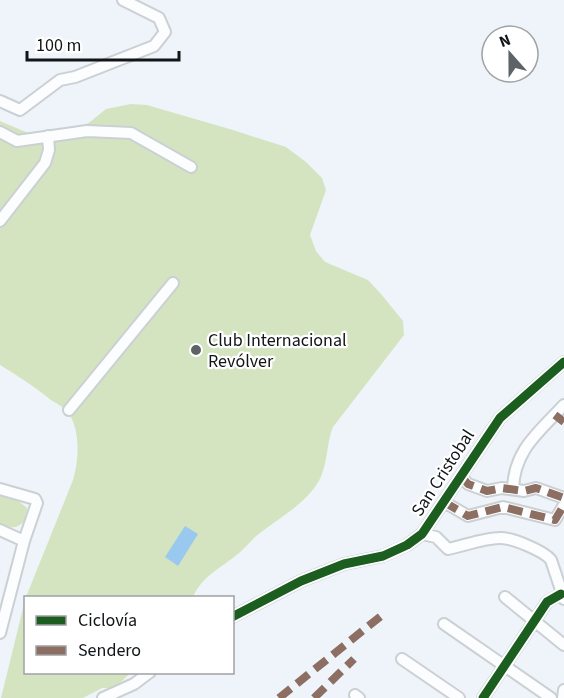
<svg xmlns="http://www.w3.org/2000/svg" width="564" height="698" font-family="'Source Sans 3',sans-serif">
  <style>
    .green { fill: #d5e4c0 }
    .water { fill: #99c9ef }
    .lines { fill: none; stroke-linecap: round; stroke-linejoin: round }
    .minor-casing { stroke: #cbd0d3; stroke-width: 14 }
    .minor { stroke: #fcfdfe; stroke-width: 10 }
    .quiet { stroke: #8d6e63; stroke-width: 8; stroke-dasharray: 15 8; stroke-linecap: butt }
    .cycleway-casing { stroke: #fff; stroke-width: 13 }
    .cycleway { stroke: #1b5e20; stroke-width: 9 }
    .poi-dot { fill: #5e6367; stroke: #fff; stroke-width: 2 }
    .labels { text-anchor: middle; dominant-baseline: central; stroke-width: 4.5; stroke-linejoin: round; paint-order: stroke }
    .poi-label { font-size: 18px; fill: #111518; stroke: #fff; text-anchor: start }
    .street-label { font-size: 18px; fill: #111518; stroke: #fff }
  </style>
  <rect width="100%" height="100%" fill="#eef4f9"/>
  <path class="green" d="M131,104L147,105L233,130L286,147L306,162L322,178L326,190L310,235L316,251L325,262L368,280L381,294L403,321L404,335L333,427C326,444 328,468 317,484C301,508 276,519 254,538C249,543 244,549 238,554C221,568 202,576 193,597H26L73,480C79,460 81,429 67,411C63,407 56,403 51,400C35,387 18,376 0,365V121L33,135L70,133L90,122L106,109Z
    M0,495L16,499L27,508L26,520C17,529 11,529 0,524Z
    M25,600L26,672L130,673L115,688H102L83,698H1Z"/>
  <path class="water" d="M185,526L198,534L178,566L165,557Z"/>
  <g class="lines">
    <g class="minor-casing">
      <path id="minor" d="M0,101L20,110L60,80L75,77L154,46L165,32L159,18L123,0
        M0,132L17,141L87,131L131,133L191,167
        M0,221L45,163L49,150L48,136
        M69,410L173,283
        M462,477L468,484L487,491L502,488L524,491L536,488L564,498
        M0,489L35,499L37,503L24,541L0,633
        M513,489C514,450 539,432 564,405
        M444,502L468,516L503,507L555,520L564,505
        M0,530L24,541
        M422,534L436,537L448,549C463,546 485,538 499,538C511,537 544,551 551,560L564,599
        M505,597L564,645
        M232,617L301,581L344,564L383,556L407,545L422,534L500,418L564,362
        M444,624L551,698
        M402,659L459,698
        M355,695L359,698
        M103,698L134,684L150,672
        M483,698L547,602L561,594
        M563,698L564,690"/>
    </g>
    <use href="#minor" class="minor"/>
    <path class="quiet" d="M555,415L564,422
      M462,477L468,484L487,491L502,488L524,491L536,488L564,498
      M444,502L468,516L503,507L555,520L564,505
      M279,698L381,616
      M314,698L354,659"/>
    <g class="cycleway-casing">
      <path id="cycleway" d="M232,617L301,581L344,564L383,556L407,545L422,534L500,418L564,362
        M483,698L547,602L561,594"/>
    </g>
    <use href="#cycleway" class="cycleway"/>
  </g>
  <circle class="poi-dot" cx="196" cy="350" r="6"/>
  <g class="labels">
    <g class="poi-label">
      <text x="208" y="340">Club Internacional<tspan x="208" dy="21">Revólver</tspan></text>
    </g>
    <g class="street-label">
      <text transform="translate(443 473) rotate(-57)">San Cristobal</text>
    </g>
  </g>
  <rect x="24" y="596" width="210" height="78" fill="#ffffff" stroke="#a0a1a3" stroke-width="1.5"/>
  <rect x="36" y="616" width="30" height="9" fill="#1b5e20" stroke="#a0a1a3" stroke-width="1.5"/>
  <text x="78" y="626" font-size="18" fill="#111518">Ciclovía</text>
  <rect x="36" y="646" width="30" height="9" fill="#8d6e63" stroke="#a0a1a3" stroke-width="1.5"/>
  <text x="78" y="656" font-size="18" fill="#111518">Sendero</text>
  <g transform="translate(510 54) rotate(339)"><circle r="28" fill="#ffffff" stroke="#a0a1a3" stroke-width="1.5"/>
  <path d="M0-4.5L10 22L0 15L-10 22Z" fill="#5e6367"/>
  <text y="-9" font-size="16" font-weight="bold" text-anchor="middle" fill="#111518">N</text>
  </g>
  <path d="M27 51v9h152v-9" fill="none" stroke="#111518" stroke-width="3"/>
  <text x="36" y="51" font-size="18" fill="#111518" stroke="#ffffff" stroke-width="4.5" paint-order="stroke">100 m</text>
</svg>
